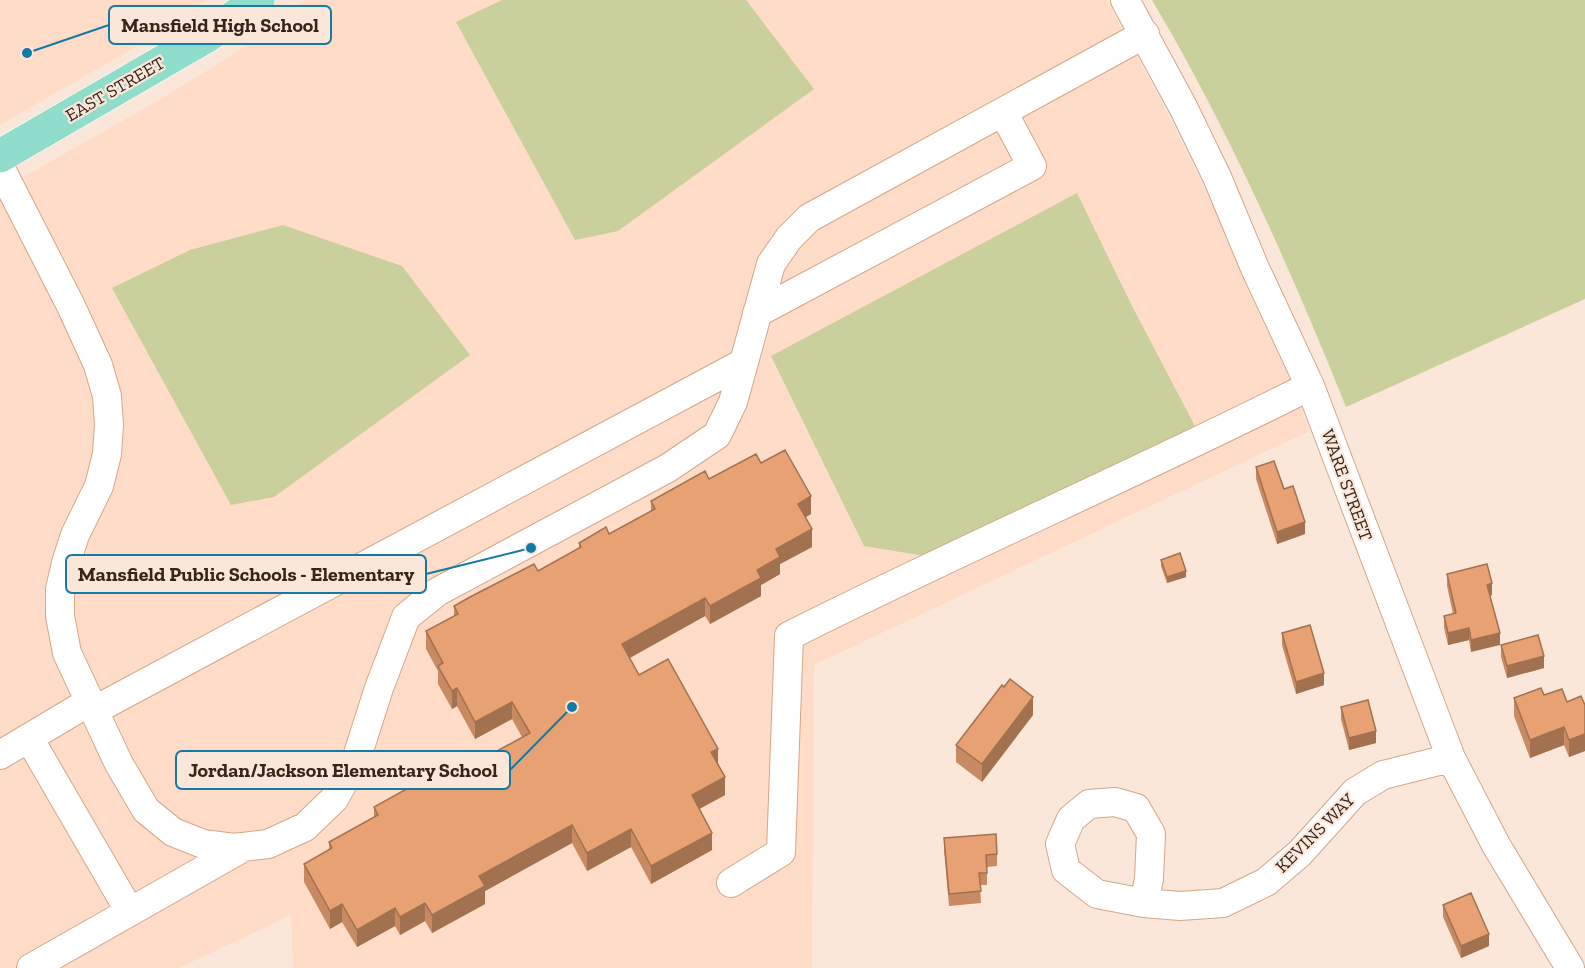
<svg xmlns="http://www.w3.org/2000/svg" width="1585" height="968" font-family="'Zilla Slab',serif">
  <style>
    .built { fill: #ffdcc7 }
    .green { fill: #c9d09b }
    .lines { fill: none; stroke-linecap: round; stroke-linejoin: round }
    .minor-casing { stroke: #d5a687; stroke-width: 30 }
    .major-casing { stroke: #fff; stroke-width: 34 }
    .minor { stroke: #fff; stroke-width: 28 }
    .major { stroke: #8fddca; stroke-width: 33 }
    .wall { fill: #c78a62 }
    .shaded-wall { fill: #a27150 }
    .building { fill: #e7a172; stroke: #a27150; stroke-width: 1.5 }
    .labels { text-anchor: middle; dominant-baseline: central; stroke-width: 4.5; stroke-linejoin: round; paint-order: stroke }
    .street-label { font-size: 18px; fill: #372519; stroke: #fbe7da }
    .leader { fill: none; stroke: #1579a5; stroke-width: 2 }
    .callout-dot { fill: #1579a5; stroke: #fbe7da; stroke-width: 2 }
    .callout { fill: #fbe7da; stroke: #1579a5; stroke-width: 2 }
    .callout-label { font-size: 20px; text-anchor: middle; font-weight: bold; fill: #372519 }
  </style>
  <rect width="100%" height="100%" fill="#fbe7da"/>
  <path class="built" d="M0,0H207L144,42L0,125Z
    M305,0H1106L1158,95L1246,272L1280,350L1309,431L814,665L812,968H293L291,915L179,968H0V190L161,99L240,50Z"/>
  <path class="green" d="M502,0H746L814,89L618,231L575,240L456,22Z
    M1152,0H1585V299L1346,407C1290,268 1229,130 1152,0Z
    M1077,193L1132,306L1196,428L925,556L864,546L771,356Z
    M283,225L402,266L470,355L274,497L231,505L112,288L190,250Z"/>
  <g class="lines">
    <g class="minor-casing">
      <path id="minor" d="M1125,0L1183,107L1217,177L1254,266L1310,386L1451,758L1496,845L1570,968
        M0,167L71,306L98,365L107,396L109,425L107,454L99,486L75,535L66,563L60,589V616L67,653L119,764L146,810L173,832L203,844L234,848L268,844L305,827L334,799L356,760L379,688L406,617L437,592L668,468L717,435L733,402L771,264L789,238L809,218L1145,34
        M757,313L1032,166L1003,112
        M93,711L743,363
        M29,738L130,912
        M0,755L89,702
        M731,883L781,852L789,636C961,549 1138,473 1310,386
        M1144,903L1149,879L1151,834L1136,808L1115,802L1089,804L1071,819L1060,844L1066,870L1097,894L1144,903L1180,906L1223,903L1266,882L1300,853L1355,792L1383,775L1451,758
        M31,968L244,847"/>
    </g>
    <g class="major-casing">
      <path id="major" d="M0,156L207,36L258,0"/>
    </g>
    <use href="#minor" class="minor"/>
    <use href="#major" class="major"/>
  </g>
  <path class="wall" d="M761,463L811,514L805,517L812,547L780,564V574L761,585V596L710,624L705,616L630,658L639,675L718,764L725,795L699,809L712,850L651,884L631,847L587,871L572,843L485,891V904L432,933L425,921L400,935L395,926L357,947L342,922L330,929L304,882V864L329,850V842L374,817V807L433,786L522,737L512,719L475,739L457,706L452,709L438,684V671L426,649V631L454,616V606L538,571L579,548V543L609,534L651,512V501L709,479Z
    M1256,467L1284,489L1305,534L1277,544L1256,479Z
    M1161,560L1186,577L1167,583L1161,566Z
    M1447,574L1492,595L1490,596L1471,652L1469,640L1448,645L1444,628V616L1453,614L1447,586Z
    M1282,633L1324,685L1296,694L1282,645Z
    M1501,645L1544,668L1507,678L1501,657Z
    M1544,695L1567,702L1585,705V751L1569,757L1564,745L1530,758L1514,716V698Z
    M1341,707L1376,743L1349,750L1341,719Z
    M1033,715L982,782L956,762V745Z
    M944,838L997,854V866L987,867V885H980L981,903L949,906L944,850Z
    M1443,905L1489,946L1461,958L1443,917Z"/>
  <path class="shaded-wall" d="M811,496V514L798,522V504Z
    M1305,522V534L1277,544V532Z
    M812,529V547L780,564V574L761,585V596L710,624V606L757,570L776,549Z
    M1186,571V577L1167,583V577Z
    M1492,583V595L1487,597V585Z
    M705,598V616L622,662V644Z
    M1469,628V640L1448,645V633Z
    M1500,633V645L1471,652V640Z
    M1544,656V668L1507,678V666Z
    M1324,673V685L1296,694V682Z
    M457,688V706L452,709V691Z
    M1033,697V715L982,782V764Z
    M512,702V719L475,739V722Z
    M1564,727V745L1530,758V740Z
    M1376,731V743L1349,750V738Z
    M1585,734V751L1569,757V740Z
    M718,749V766L711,752Z
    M725,777V795L692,813V795Z
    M572,825V843L485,891V904L432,933V915L479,876Z
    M631,829V847L587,871V853Z
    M712,833V850L651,884V866Z
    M425,903V921L400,935V917Z
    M342,904V922L330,929V911Z
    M395,908V926L357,947V930Z
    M1489,934V946L1461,958V946Z"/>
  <path class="building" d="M785,450L811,496L798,504L812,529L776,549L780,557L757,570L761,578L710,606L705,598L622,644L639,675L668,659L718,749L711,752L725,777L692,795L712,833L651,866L631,829L587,853L572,825L479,876L485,886L432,915L425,903L400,917L395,908L357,930L342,904L330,911L304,864L332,848L329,842L378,815L374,807L428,777L433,786L530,733L512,702L475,722L457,688L452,691L438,666L443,663L426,631L458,614L454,606L470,597L534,564L538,571L581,547L579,543L606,527L609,534L655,509L651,501L705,471L709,479L756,454L761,463Z
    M1274,461L1284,489L1293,486L1305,522L1277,532L1256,467Z
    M1180,553L1186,571L1167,577L1161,560Z
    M1487,564L1492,583L1487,585L1500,633L1471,640L1469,628L1448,633L1444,616L1456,613L1447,574Z
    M1310,625L1324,673L1296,682L1282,633Z
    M1538,635L1544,656L1507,666L1501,645Z
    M1010,679L1033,697L982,764L956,745L1002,685L1004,687Z
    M1541,688L1544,695L1562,689L1567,702L1581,696L1585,705V734L1569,740L1564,727L1530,740L1514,698Z
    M1368,700L1376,731L1349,738L1341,707Z
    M996,834L997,854L986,855L987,873H979L981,891L949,894L944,838Z
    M1471,893L1489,934L1461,946L1443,905Z"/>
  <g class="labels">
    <g class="street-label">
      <text transform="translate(115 89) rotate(-30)">EAST STREET</text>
      <text transform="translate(1347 485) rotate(70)">WARE STREET</text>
      <text transform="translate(1315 833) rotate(-45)">KEVINS WAY</text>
    </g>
  </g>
  <path class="leader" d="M27 53L109 25M531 548L426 574M572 707L510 770"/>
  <g class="callout-dot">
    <circle cx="27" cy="53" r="6"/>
    <circle cx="531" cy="548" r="6"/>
    <circle cx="572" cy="707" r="6"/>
  </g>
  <g class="callout">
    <rect x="109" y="6" width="222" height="38" rx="6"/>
    <rect x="66" y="555" width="360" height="38" rx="6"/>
    <rect x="176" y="751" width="334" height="38" rx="6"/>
  </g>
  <g class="callout-label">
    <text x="220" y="32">Mansfield High School</text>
    <text x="246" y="581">Mansfield Public Schools - Elementary</text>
    <text x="343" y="777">Jordan/Jackson Elementary School</text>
  </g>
</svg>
